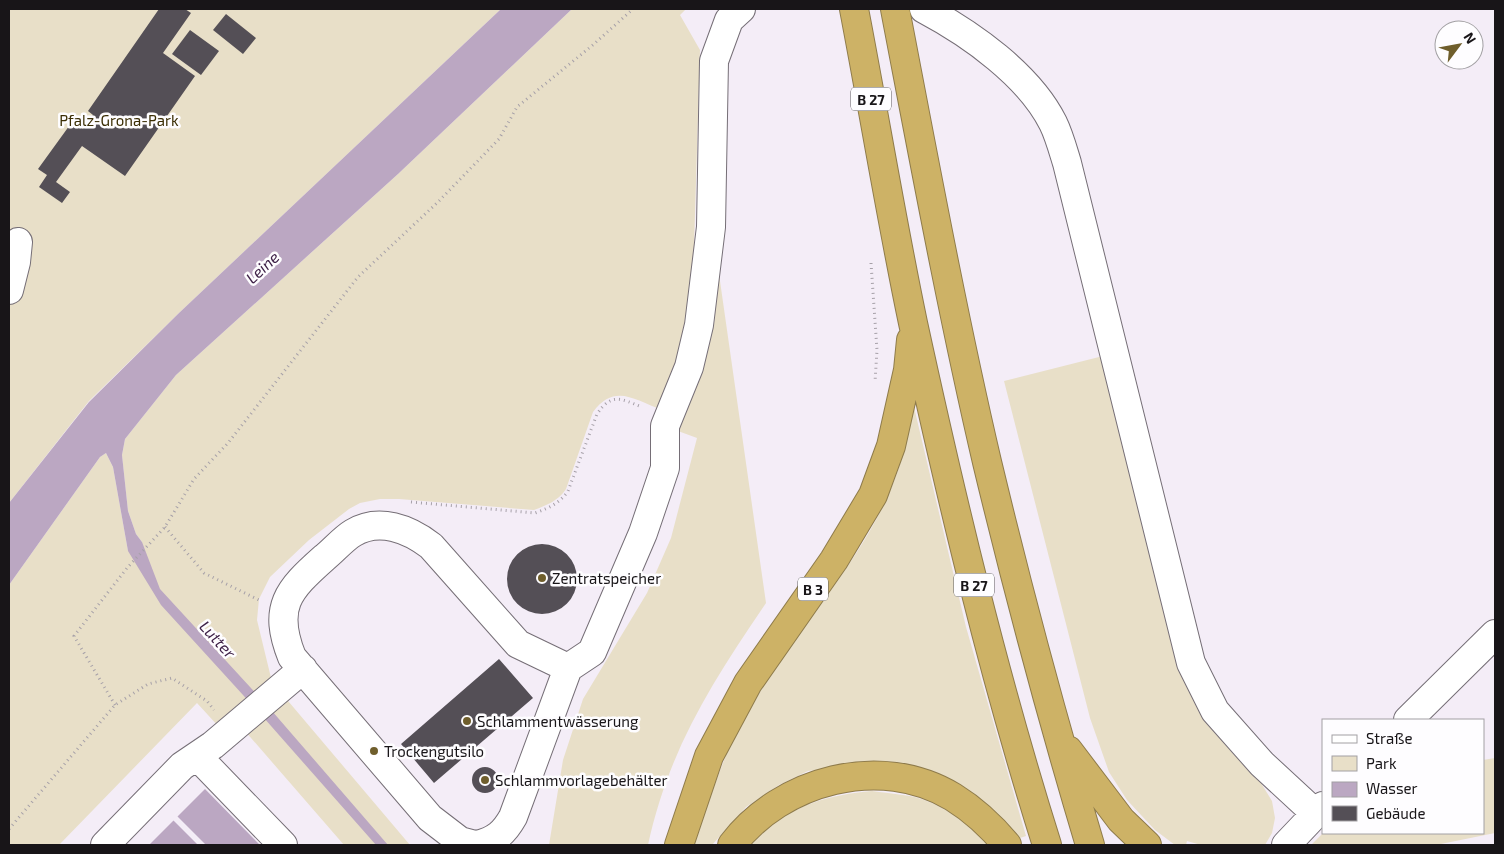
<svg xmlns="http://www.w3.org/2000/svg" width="1504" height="854" font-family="'Exo 2',sans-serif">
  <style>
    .green { fill: #e8dfc8 }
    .water { fill: #bba7c2 }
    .pier { fill: #f4edf7 }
    .building { fill: #544f56 }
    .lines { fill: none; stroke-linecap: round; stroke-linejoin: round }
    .minor-casing { stroke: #756e76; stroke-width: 30 }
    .highway-casing { stroke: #8e7b4b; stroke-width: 30 }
    .path { stroke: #a6a0a8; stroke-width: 3; stroke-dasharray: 1 4; stroke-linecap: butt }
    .minor { stroke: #fff; stroke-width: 28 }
    .highway { stroke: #cdb266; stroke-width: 28 }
    .poi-dot { fill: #6f5e2c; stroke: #fefdff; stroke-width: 2 }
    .labels { text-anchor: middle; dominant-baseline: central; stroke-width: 5; stroke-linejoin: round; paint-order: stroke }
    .shield { fill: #fefdff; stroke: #5d5b5d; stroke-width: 1 }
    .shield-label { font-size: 14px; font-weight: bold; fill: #181518 }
    .park-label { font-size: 15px; fill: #3b2e04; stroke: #fefdff }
    .poi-label { font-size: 15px; fill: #181518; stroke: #fefdff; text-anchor: start }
    .water-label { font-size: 16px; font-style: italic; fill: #3f2248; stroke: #fefdff }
  </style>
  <rect width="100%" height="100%" fill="#f4edf7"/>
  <path class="green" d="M9,9H501L179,313L89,401L9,503Z
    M572,9H686L680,15L700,50L692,313L662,410C634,400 615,383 593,412L566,489C558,501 547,505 534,510L399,499H380L360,503L349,509L309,540L270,577L259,599L257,620L272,682L410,845H344L232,716L219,727L197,703L59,845H9V585L100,457L106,453L113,467L128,551L142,542L136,534L128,511L122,455L125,439L176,375L398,174Z
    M718,267L766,603C711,684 669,749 648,845H549L563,760L583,699L647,593L671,538L697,438L678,431L704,364L714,324Z
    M1103,356L1217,731L1261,783L1272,801L1275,818L1272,833L1265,845H1201L1187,841L1186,845H1175L1155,830L1127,800L1109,772L1090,718L1004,381Z
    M911,407H914L966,627L1026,836L1020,838L987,804L946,779L832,768L808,771L779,785L746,807L712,845H694C704,818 712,790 723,763C733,737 753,703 768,679C823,594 904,514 911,407Z
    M1495,758V833L1436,845H1311L1323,833H1483V760Z
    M872,791C890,794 912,794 929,802C950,810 975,828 989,845H751C782,808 825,795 872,791Z"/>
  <path class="water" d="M501,9H572L398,174L176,375L125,439L122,455L128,511L136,534L142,542L160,589L272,711L388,845H376L264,718L161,605L128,551L113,467L106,453L100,457L9,585V503L89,402L179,313Z
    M205,789L260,845H149Z"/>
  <path class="pier" d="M176,815L206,845H198L172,819Z"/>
  <path class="building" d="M159,9H185L191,13L163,53L195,76L125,176L82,146L56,182L70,192L62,203L39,187L47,175L38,169L72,122L83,129L93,115L88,111Z
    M226,14L256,38L243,54L213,30Z
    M190,30L219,51L201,75L172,54Z
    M507 579a35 35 0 1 1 70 0a35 35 0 1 1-70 0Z
    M499,659L533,698L434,783L401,744Z
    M472 780a13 13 0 1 1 26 0a13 13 0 1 1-26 0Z"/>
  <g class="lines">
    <g class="minor-casing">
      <path id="minor" d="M924,9C971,34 1029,75 1053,123C1059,135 1063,150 1067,163L1191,663L1215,711L1262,764L1315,813
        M9,290L16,262L18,242
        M568,668L592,652L643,533L665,468V426L689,367L699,325L711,227L714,61L729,20L741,9
        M1408,720L1495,634
        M197,756L283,845
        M105,845L182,766L213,745L303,669
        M475,845L460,841L430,818L292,657C272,607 288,590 324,558C334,550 343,539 353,533C379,517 409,529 431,546L518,644L568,668L513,817C504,833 496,840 477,845
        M1286,845L1323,806"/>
    </g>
    <g class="highway-casing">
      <path id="highway" d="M854,9C874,113 891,218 913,323C951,498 993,674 1047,845
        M895,9C924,160 952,312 987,462C1018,591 1052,718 1090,845
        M1068,750L1121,820L1147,845
        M679,845L709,756L748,683L834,560L873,495L891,446L908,370L911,340
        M732,845C781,780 881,753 953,797C974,810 992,827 1007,845"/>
    </g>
    <path class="path" d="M871,263L877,350L875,382
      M411,502L535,513C549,508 560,503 568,491L597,414C612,392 621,399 642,407
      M165,527L204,573L259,600
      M115,705L74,636L127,568L165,527L194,479L228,443L358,277L438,202L499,139L517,107L594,44L633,9
      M9,829L115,705L148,684L172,678L207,701L214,710"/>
    <use href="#minor" class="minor"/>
    <use href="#highway" class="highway"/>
  </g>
  <g class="poi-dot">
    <circle cx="542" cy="578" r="5"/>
    <circle cx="467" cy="721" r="5"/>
    <circle cx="374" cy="751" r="5"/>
    <circle cx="485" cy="780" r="5"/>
  </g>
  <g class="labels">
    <g class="shield">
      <rect x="851" y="87.5" width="40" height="23" rx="4"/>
      <rect x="954" y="573.5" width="40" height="23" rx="4"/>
      <rect x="798" y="577.5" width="30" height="23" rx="4"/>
    </g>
    <g class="shield-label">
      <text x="871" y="99">B 27</text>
      <text x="974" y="585">B 27</text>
      <text x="813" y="589">B 3</text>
    </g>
    <g class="park-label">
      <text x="119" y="120">Pfalz-Grona-Park</text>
    </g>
    <g class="poi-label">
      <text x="552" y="578">Zentratspeicher</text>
      <text x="477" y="721">Schlammentwässerung</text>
      <text x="384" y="751">Trockengutsilo</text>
      <text x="495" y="780">Schlammvorlagebehälter</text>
    </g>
    <g class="water-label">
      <text transform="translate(262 267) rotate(-43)">Leine</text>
      <text transform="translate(218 639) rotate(47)">Lutter</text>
    </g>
  </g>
  <rect width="1504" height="854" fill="none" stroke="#181518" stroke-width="20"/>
  <rect x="1322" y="719" width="162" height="115" fill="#fefdff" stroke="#a2a0a3"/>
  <rect x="1332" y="735" width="25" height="8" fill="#ffffff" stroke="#a2a0a3"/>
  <text x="1366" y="744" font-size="15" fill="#181518">Straße</text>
  <rect x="1332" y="756" width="25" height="15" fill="#e8dfc8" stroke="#a2a0a3"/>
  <text x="1366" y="769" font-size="15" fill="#181518">Park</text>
  <rect x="1332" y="782" width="25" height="15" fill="#bba7c2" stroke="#a2a0a3"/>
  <text x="1366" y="794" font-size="15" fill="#181518">Wasser</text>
  <rect x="1332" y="806" width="25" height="15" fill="#544f56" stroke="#a2a0a3"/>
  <text x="1366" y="819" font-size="15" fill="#181518">Gebäude</text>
  <g transform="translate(1459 45) rotate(58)"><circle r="24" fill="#fefdff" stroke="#a2a0a3"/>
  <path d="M0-4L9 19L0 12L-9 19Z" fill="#6f5e2c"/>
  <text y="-8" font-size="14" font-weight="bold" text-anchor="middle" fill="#181518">N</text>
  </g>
</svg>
